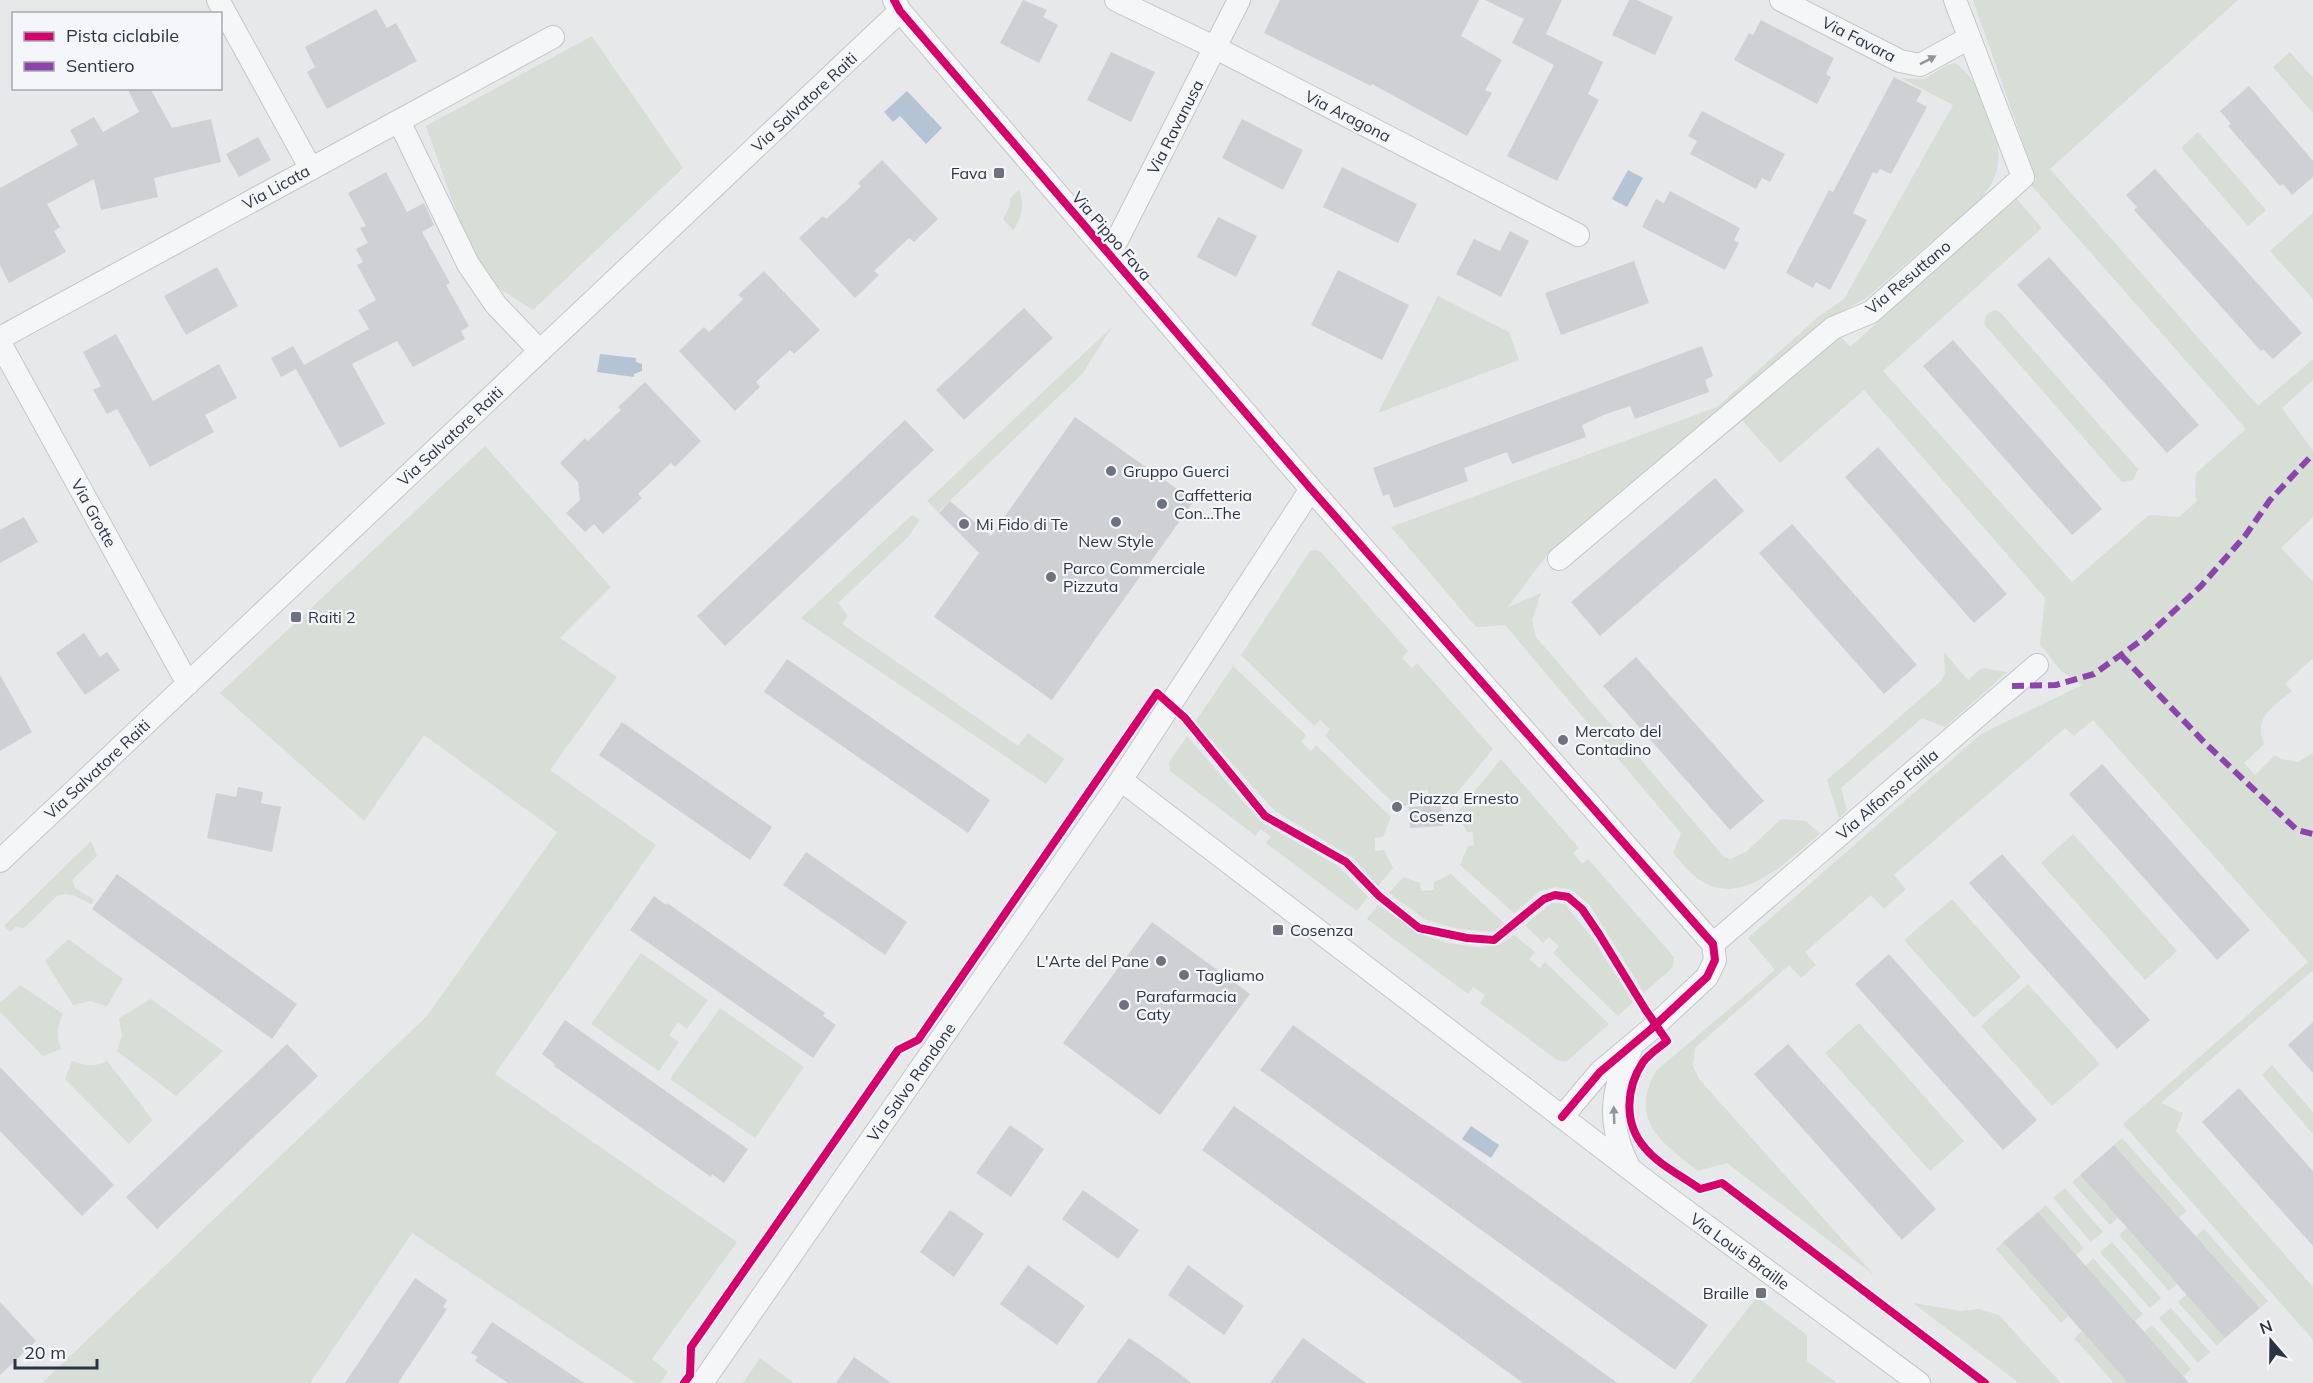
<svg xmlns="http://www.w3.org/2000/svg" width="2313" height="1383" font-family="Mulish,sans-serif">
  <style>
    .green { fill: #d6ded6 }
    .water { fill: #b4c4d5 }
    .building { fill: #ced0d3 }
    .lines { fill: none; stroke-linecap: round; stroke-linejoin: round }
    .street-casing { stroke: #c4c6c8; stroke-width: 24 }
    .street { stroke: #f5f6f7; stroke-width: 22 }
    .quiet { stroke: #8e44ad; stroke-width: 6; stroke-dasharray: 12 6; stroke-linecap: butt }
    .cycleway-casing { stroke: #f4f6f9; stroke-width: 11 }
    .cycleway { stroke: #d6006c; stroke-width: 8 }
    .oneway { fill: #90959e }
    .poi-dot { fill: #6c737f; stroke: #f4f6f9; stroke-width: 2 }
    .labels { text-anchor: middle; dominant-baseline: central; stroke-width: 4.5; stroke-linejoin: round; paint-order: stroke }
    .street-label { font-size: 16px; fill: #2b3445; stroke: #f4f6f9 }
    .poi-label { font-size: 16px; fill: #2b3445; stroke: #f4f6f9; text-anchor: start }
  </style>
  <rect width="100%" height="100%" fill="#e6e8ea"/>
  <path class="green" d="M1973,0H2238L2050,169L2258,406L2313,359V380L2282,408L2313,451V517L2281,548L2313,582V658L2285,684L2292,691C2273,707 2253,717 2264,744L2244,763L2255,775L2275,755L2282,759L2298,762L2313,753V970L2161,1103L2183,1113L2176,1131L2313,1287V1340L2123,1124L2308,962L2093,720L2074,736L2065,728L1894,875L1906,889L1884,909L1871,895L1805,952L1816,965L1801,978L1789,965L1695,1048L1693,1066L1699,1079L1874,1275L1727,1163L1698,1171C1662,1143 1628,1120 1656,1071L1775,970L1748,938L1981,734L2082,685L2061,671L2040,644L2045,598L1864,390L1780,463L1742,420L1839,335L1850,347L2016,198L2042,228L1883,371L2072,582L2149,515L2179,517L2198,500L2195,497L2196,473L2246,429L2031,185L2036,180Z
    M592,36L683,168L533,310L500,289L473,260L426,126Z
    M2290,52L2313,78V113L2273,67Z
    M1955,63C1980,79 2002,133 1998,163C1997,177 1989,189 1980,200L1866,298L1822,323L1547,555L1507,608L1541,593L1532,620L1536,637L1724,857L1730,859L1746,852L1781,819L1806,821L1820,834C1789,858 1746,907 1703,882C1691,875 1682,863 1673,853L1681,833L1505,625L1476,627L1391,527L1717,407L1818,317L1844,299L1953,105L1901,78L1924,79L1947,65Z
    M2198,132L2266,210L2248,226L2181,148Z
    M1019,189C1024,205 1023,217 1013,230L1003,219L1010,206V199Z
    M2313,213V299L2270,251Z
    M1438,296L1509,332L1519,360L1378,413Z
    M1996,310L2000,312L2138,469L2133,480L2122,482L1985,325C1983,316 1988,312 1996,310Z
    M1112,327L1083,373L938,512L927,501Z
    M485,446L611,587L560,638L617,677L550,770L656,845L495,1074L737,1242L652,1359L668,1372L660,1383H636L412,1233L310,1383H42L427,1016L557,832L424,735L364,821L220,693Z
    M912,515L920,520L908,537L838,603L848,616L842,624L1018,746L1028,733L1064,759L1046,784L801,618Z
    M1317,550L1322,553L1408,651L1402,658L1412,668L1417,663L1493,749L1447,805L1428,799V790L1415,791V801L1399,809L1325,736L1330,729L1320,720L1314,726L1241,655L1310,551Z
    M1944,652L1968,680L1982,668L2007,672L1945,727L1922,718L1841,788L1847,810L1839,818L1827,780L1941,681L1945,673Z
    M1233,666L1306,735L1301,742L1311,751L1316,745L1391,817L1383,837L1375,838V851L1384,850L1393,868L1378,886L1352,857L1275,811L1195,722Z
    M1187,736L1261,822L1338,866L1368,897L1357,911L1266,843L1271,836L1260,829L1256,836L1170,771L1169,762Z
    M1501,759L1579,848L1573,853L1582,864L1588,859L1674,957L1673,967L1644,993L1590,905L1572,890L1555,887L1540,891L1514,913L1460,865L1468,846L1474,845L1473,832H1467L1457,813Z
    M2073,834L2177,951L2145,980L2041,863Z
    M91,841L97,856L72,880L75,888L94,900L91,904C79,898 70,891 57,896L24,928L15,927L10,932L4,926Z
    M1451,874L1505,924L1492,932L1459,929L1426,920L1389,893L1403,877L1420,883L1421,891L1434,890V882Z
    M1952,899L2021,977L1974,1018L1904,940Z
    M1552,903L1565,904L1593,939L1633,1002L1618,1016L1553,953L1559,946L1549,937L1543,943L1525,925Z
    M1378,905L1422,935L1448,943L1477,947L1499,945L1514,935L1535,952L1529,959L1540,968L1545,962L1609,1024L1566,1062L1557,1060L1480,1003L1485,995L1473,987L1468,994L1367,919Z
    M68,939L123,979L107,1006L90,1001L73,1005L45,961Z
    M641,953L708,1000L687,1029L678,1022L669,1035L679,1042L659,1071L591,1024Z
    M2028,984L2100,1064L2052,1106L1981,1026Z
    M20,985L63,1014C57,1026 56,1037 61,1049L43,1056L0,1012V1003Z
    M151,999L223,1051L176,1096L117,1051L122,1036L119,1018Z
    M720,1008L804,1067L755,1138L670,1079Z
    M1859,1023L1964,1141L1930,1171L1825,1053Z
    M72,1061C84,1066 95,1067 107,1061L153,1120L129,1144L65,1079Z
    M2272,1065L2313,1112V1134L2262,1075Z
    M2122,1138L2187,1211L2179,1217L2114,1145Z
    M2080,1175L2118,1218L2110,1225L2072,1182Z
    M2065,1188L2103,1232L2091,1242L2053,1198Z
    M2046,1205L2084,1248L2076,1255L2038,1212Z
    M2127,1228L2177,1284L2169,1291L2119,1235Z
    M2204,1229L2268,1301L2260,1308L2196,1236Z
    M2003,1242L2068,1316L2061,1323L1996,1249Z
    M2112,1242L2161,1298L2150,1308L2100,1252Z
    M2093,1258L2143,1314L2135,1321L2085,1266Z
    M2187,1294L2225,1338L2217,1346L2178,1302Z
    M1757,1297L1807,1335V1361L1837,1383H1690Z
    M1913,1303L1961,1311L1979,1309L1999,1315L2061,1383H2019Z
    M2171,1308L2210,1352L2198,1363L2159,1318Z
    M2152,1325L2191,1369L2183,1376L2144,1332Z
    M2082,1331L2128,1383H2114L2074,1338Z
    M760,1358L794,1383H743Z"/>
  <path class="water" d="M907,91L942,128L926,144L900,116L893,122L884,112Z
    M1628,170L1643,178L1627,207L1612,199Z
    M600,354L636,358V362L642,364V371L634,374V377L597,372Z
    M1471,1126L1499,1145L1491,1158L1462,1139Z"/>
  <path class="building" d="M1023,0L1047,10L1043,17L1058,25L1039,63L1000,43Z
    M1280,0H1479L1461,36L1502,60L1485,90L1492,93L1467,136L1372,84L1371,86L1264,33Z
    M1485,0H1562L1546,34L1603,62L1588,94L1599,100L1557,181L1507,156L1554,65L1512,43L1524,19Z
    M1629,0H1637L1673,17L1655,55L1612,35Z
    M376,9L387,28L396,23L417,61L327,109L307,72L315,67L305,47Z
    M1761,20L1834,58L1826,74L1831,77L1817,104L1734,60L1749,33L1753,35Z
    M1111,52L1155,72L1131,122L1087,100Z
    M1894,77L1922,91L1916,101L1927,107L1891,174L1880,169L1877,174L1873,172L1853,213L1867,220L1830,290L1816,282L1813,288L1786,273L1829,190L1833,192Z
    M2249,86L2313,161V177L2292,195L2283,184L2280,186L2228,126L2231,124L2220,111Z
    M127,88H150L172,128L211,119L221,162L154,178L158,197L101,210L94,179L47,204L60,227L54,231L66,252L9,283L0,265V188L78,145L70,130L94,117L103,132L139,112Z
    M1702,111L1785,154L1770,182L1762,178L1756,189L1690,154L1697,141L1688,136Z
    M1242,119L1303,150L1283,190L1222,158Z
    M258,137L271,160L239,177L226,154Z
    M882,160L938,219L914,242L909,238L893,253L874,271L879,275L855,298L799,238L823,216L826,219L845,202L861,186L858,183Z
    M1342,167L1417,204L1398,243L1323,207Z
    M2155,169L2302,333L2273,359L2263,349L2261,351L2134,210L2137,207L2126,195Z
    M386,172L407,212L424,203L434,225L422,232L450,283L446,285L469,326L461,331L465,339L413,367L397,341L352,364L385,424L340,448L296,369L281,377L271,358L293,346L304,365L369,329L358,310L376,300L357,265L363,262L356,249L368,243L360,228L366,226L348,193Z
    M1670,191L1740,228L1734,240L1739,243L1725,270L1642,227L1656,199L1664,203Z
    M1218,217L1257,236L1236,277L1197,257Z
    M1510,231L1529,241L1501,297L1456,274L1474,239L1500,251Z
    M2049,257L2199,425L2167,453L2017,285Z
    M1634,261L1649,303L1561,335L1545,293Z
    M217,267L238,306L186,335L164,296Z
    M1338,270L1409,305L1382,360L1311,325Z
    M764,271L820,330L794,354L790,350L756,382L760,387L735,411L679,351L704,327L709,332L726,316L743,299L738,295Z
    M1024,308L1053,338L964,420L936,390Z
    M116,334L153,401L219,364L237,398L205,415L214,432L150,467L117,409L107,414L93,390L101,386L83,352Z
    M1953,340L2102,509L2072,535L1923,366Z
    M1702,346L1713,376L1705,380L1709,392L1635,419L1630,406L1606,414L1582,425L1586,437L1512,464L1507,452L1464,468L1468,481L1394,508L1389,494L1383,496L1373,468Z
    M645,382L701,441L675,467L671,463L655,478L638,494L642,498L603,534L594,524L585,532L566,513L580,500L578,482L560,463L585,438L588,441L605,425L621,410L618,407Z
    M1075,417L1194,501L1052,700L934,617L979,553L939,513L950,501L991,536Z
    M905,420L934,450L725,646L697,616Z
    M1878,447L2007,594L1974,623L1845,477Z
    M1715,478L1744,511L1600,636L1571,602Z
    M24,517L38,542L0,563V530Z
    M1792,524L1917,665L1884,694L1759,553Z
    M84,633L100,657L107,652L120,670L85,695L56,653Z
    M1636,657L1764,801L1730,830L1603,686Z
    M787,659L990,800L968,833L764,692Z
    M0,675L32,732L0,751Z
    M622,722L772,827L750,860L599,755Z
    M2102,764L2250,930L2217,960L2069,794Z
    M238,787L263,792L261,803L281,807L272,852L207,838L216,793L236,797Z
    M1441,805L1443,826L1410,828L1409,807Z
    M806,852L907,922L885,955L783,885Z
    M2002,854L2150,1020L2117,1049L1969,883Z
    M117,874L297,1004L272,1039L92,909Z
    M654,896L666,905L667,903L825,1013L823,1016L836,1025L813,1058L630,930Z
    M1152,922L1250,994L1160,1115L1063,1043Z
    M1889,954L2037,1120L2003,1150L1855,984Z
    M565,1020L748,1149L724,1183L712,1174L711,1177L554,1066L555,1064L542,1054Z
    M2313,1022V1073L2288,1045Z
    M1293,1025L1708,1325L1675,1370L1260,1070Z
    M287,1044L318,1076L157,1229L126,1197Z
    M1788,1044L1936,1209L1902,1240L1754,1074Z
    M0,1067L114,1185L82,1216L0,1131Z
    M2239,1088L2313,1171V1246L2202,1122Z
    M1234,1106L1443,1256L1617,1383H1523L1469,1344L1202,1150Z
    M1010,1125L1044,1149L1011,1197L976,1173Z
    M2114,1145L2260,1308L2225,1338L2080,1175Z
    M1083,1190L1139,1230L1118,1259L1062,1219Z
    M950,1210L984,1234L954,1277L920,1252Z
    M2038,1212L2139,1326L2189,1383H2128L2003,1242Z
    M1028,1265L1085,1306L1057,1345L1000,1304Z
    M1188,1265L1244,1306L1224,1335L1168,1295Z
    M415,1278L447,1300L443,1307L447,1309L398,1383H345Z
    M0,1302L36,1341L0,1375Z
    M492,1322L584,1383H508L475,1361L478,1357L471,1353Z
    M1129,1338L1158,1358L1192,1383H1096Z
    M1303,1338L1366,1383H1270Z
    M854,1357L891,1383H836Z"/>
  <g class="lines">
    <g class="street-casing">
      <path id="street" d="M218,0L311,169
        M894,0L900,11L1311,489L1713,944L1715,960L1707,977L1650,1030L1600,1072L1562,1117
        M1116,0L1216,48L1578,235
        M1781,0L1900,61L1920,65L1969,38
        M399,121L468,264L496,305L540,351
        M1110,254L1239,0
        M0,338L553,37
        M0,343L188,684
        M1559,559L1833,328L1871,312L2023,177L1955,0
        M1121,780L1651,1185L1919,1383
        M0,861L900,11
        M1713,944L2037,665
        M1630,1169C1607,1125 1610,1093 1631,1049
        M702,1383L1121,780L1311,489"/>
    </g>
    <use href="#street" class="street"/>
    <path class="quiet" d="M2121,655L2204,742L2246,782L2297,830L2313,834
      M2012,686L2056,685L2094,674L2146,637L2201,586L2245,536L2270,500L2313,454"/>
    <g class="cycleway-casing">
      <path id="cycleway" d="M894,0L900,11L1311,489L1713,944L1715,960L1707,977L1650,1030L1600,1072L1562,1117
        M684,1383L690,1375L691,1347L898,1050L918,1040L1157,693L1185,718L1265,816L1346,862L1379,896L1419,928L1467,938L1494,940L1544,899L1555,895L1568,897L1582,909L1599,934L1645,1009L1667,1041C1660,1047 1649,1054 1643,1062C1626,1088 1623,1123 1645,1148C1659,1165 1682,1176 1700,1189L1722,1183L1985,1383"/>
    </g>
    <use href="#cycleway" class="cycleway"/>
  </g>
  <defs><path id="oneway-solid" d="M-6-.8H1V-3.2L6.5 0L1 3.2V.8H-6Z" transform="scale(1.5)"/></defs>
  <g class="oneway">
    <use href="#oneway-solid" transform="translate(1928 60) rotate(-27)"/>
    <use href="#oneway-solid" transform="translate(1614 1115) rotate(-92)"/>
  </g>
  <g class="poi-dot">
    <rect x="993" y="167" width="12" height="12" rx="3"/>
    <circle cx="1111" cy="471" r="6"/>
    <circle cx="1162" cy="504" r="6"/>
    <circle cx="1116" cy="522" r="6"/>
    <circle cx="964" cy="524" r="6"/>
    <circle cx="1051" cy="577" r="6"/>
    <rect x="290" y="611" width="12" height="12" rx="3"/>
    <circle cx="1563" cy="740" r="6"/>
    <circle cx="1397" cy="807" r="6"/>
    <rect x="1272" y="924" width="12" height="12" rx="3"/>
    <circle cx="1161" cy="961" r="6"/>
    <circle cx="1184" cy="975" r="6"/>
    <circle cx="1124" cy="1005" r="6"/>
    <rect x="1755" y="1287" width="12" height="12" rx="3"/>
  </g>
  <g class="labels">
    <g class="street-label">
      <text transform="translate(1859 39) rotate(27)">Via Favara</text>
      <text transform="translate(804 102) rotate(-43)">Via Salvatore Raiti</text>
      <text transform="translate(1348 116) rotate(27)">Via Aragona</text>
      <text transform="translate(1175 127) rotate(-63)">Via Ravanusa</text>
      <text transform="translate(276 187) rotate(-29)">Via Licata</text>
      <text transform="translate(1112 236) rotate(49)">Via Pippo Fava</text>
      <text transform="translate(1908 277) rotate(-40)">Via Resuttano</text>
      <text transform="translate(450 436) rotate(-43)">Via Salvatore Raiti</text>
      <text transform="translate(94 513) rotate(61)">Via Grotte</text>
      <text transform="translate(97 769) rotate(-43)">Via Salvatore Raiti</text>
      <text transform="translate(1887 794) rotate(-41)">Via Alfonso Failla</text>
      <text transform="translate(911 1082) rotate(-55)">Via Salvo Randone</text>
      <text transform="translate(1740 1251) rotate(36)">Via Louis Braille</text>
    </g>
    <g class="poi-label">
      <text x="987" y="173" text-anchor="end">Fava</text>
      <text x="1123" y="471">Gruppo Guerci</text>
      <text x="1174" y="495">Caffetteria<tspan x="1174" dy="18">Con...The</tspan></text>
      <text x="976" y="524">Mi Fido di Te</text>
      <text x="1116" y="541" text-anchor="middle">New Style</text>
      <text x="1063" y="568">Parco Commerciale<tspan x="1063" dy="18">Pizzuta</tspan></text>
      <text x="308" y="617">Raiti 2</text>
      <text x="1575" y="731">Mercato del<tspan x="1575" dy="18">Contadino</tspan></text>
      <text x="1409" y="798">Piazza Ernesto<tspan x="1409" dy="18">Cosenza</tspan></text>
      <text x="1290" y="930">Cosenza</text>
      <text x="1149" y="961" text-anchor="end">L'Arte del Pane</text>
      <text x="1196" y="975">Tagliamo</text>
      <text x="1136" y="996">Parafarmacia<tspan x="1136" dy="18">Caty</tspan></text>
      <text x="1749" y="1293" text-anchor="end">Braille</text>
    </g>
  </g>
  <rect x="12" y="12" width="210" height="78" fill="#f4f6f9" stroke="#a4a8b1" stroke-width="1.5"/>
  <rect x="24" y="32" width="30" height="9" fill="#d6006c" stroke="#a4a8b1" stroke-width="1.5"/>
  <text x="66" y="42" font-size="18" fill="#2b3445">Pista ciclabile</text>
  <rect x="24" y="62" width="30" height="9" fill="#8e44ad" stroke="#a4a8b1" stroke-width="1.5"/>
  <text x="66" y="72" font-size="18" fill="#2b3445">Sentiero</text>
  <g transform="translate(2271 1341) rotate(340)" stroke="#f4f6f9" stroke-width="4.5" paint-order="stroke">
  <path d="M0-4.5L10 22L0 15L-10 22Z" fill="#2b3445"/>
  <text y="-9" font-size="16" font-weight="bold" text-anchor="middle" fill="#2b3445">N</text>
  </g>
  <path d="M15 1359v9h82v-9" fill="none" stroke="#2b3445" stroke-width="3"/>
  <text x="24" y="1359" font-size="18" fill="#2b3445" stroke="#f4f6f9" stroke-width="4.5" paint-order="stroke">20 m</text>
</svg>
